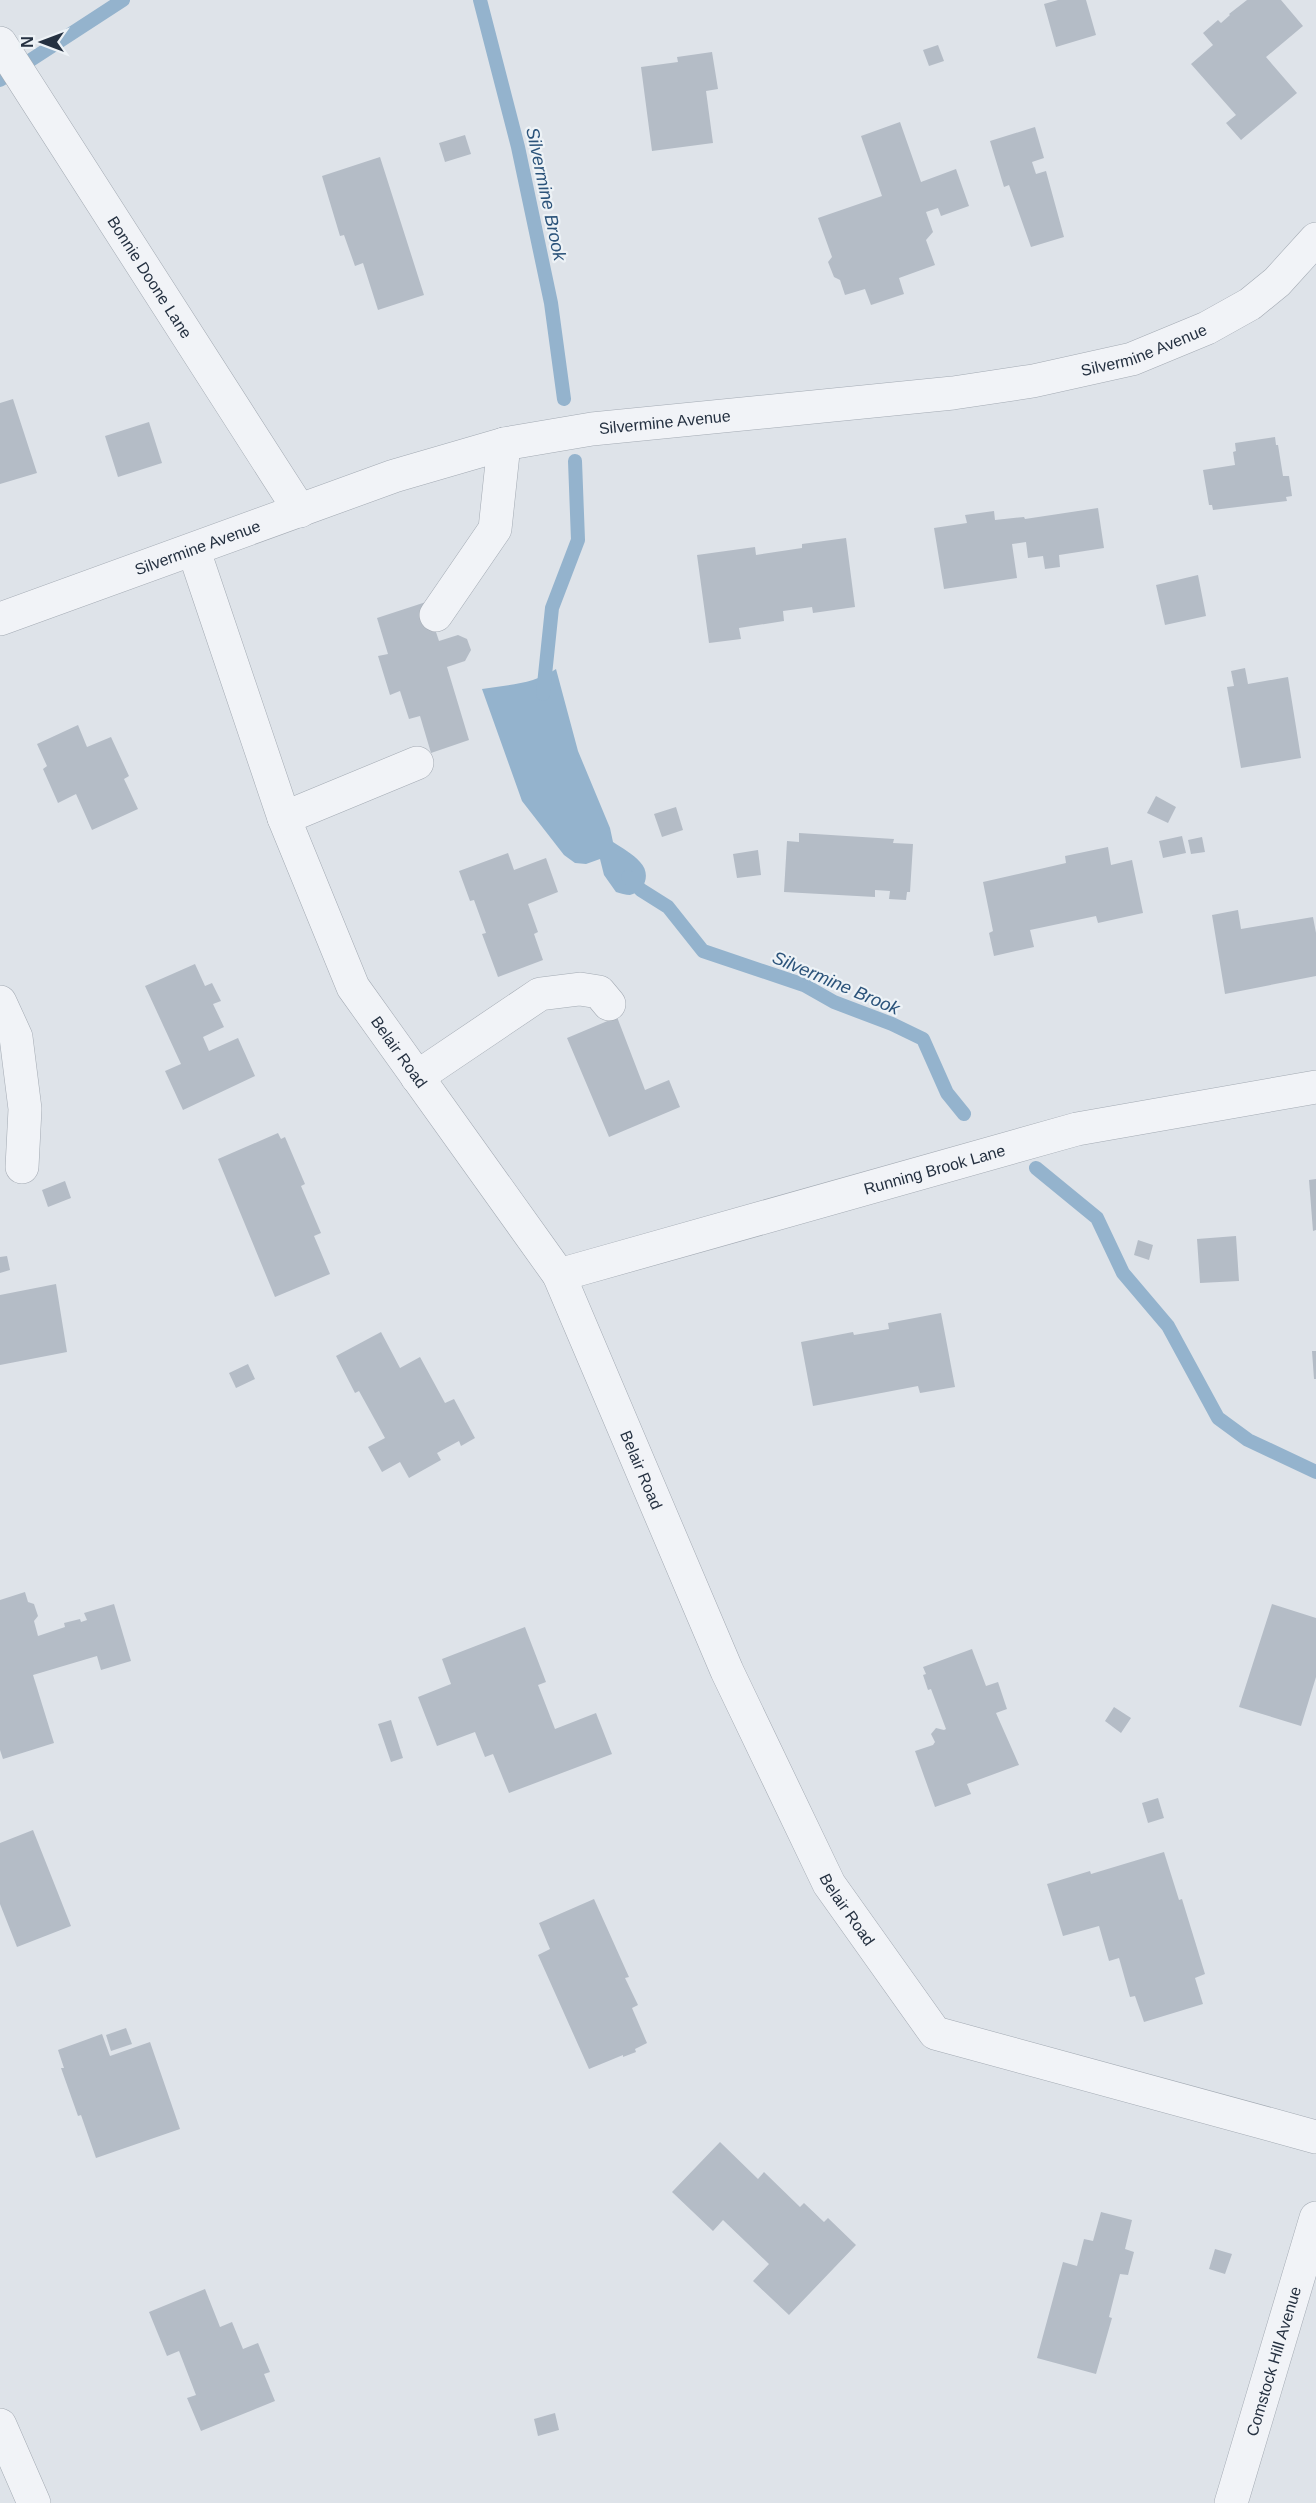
<svg xmlns="http://www.w3.org/2000/svg" width="1316" height="2503" font-family="Arial,sans-serif">
  <style>
    .water { fill: #94b3cd }
    .lines { fill: none; stroke-linecap: round; stroke-linejoin: round }
    .stream { stroke: #94b3cd; stroke-width: 14 }
    .building { fill: #b4bcc6 }
    .minor-casing { stroke: #a3aab3; stroke-width: 34 }
    .minor { stroke: #f1f3f7; stroke-width: 33 }
    .labels { text-anchor: middle; dominant-baseline: central; stroke-width: 4.5; stroke-linejoin: round; paint-order: stroke }
    .street-label { font-size: 16px; fill: #253141; stroke: #edf2f6 }
    .water-label { font-size: 18px; font-style: italic; fill: #2b537a; stroke: #edf2f6 }
  </style>
  <rect width="100%" height="100%" fill="#dee3e9"/>
  <path class="water" d="M556,669L578,751L610,828L613,842C622,848 633,854 640,862C651,873 646,891 630,895C626,895 620,893 616,892L604,875L600,859L586,864L575,863L564,855L522,801L482,689C508,685 534,684 556,669Z"/>
  <g class="lines">
    <path class="stream" d="M480,0L518,147L551,303L564,399
      M0,80L123,0
      M543,694L552,608L578,540L575,461
      M628,877L641,890L668,907L703,951L804,985L834,1002L892,1024L923,1039L947,1093L964,1114
      M1036,1168L1097,1218L1123,1273L1168,1326L1218,1418L1248,1440L1316,1472"/>
  </g>
  <path class="building" d="M1058,0H1086L1096,35L1056,47L1044,4Z
    M1247,0H1281L1303,26L1266,57L1297,93L1241,140L1226,123L1236,115L1191,64L1213,45L1203,33L1218,20L1221,23L1230,15L1229,14Z
    M938,45L944,61L929,66L923,50Z
    M712,52L718,89L706,91L713,143L652,151L641,67L678,62L677,57Z
    M900,122L921,182L956,169L969,206L941,216L938,208L926,212L933,232L926,240L935,265L899,278L904,294L871,305L865,289L845,295L840,280L834,277L828,262L832,257L818,218L882,196L861,136Z
    M1035,127L1044,158L1032,162L1036,174L1046,171L1064,237L1031,247L1009,185L1004,187L990,141Z
    M465,135L471,154L445,162L439,143Z
    M380,157L424,295L378,310L363,263L355,266L344,235L340,236L322,176Z
    M13,399L37,473L0,484V403Z
    M149,422L162,463L118,477L105,436Z
    M1275,437L1276,445H1278L1283,476H1289L1292,496L1286,497L1287,501L1213,510L1212,505H1209L1203,470L1235,465L1233,452L1236,451L1235,443Z
    M1098,508L1104,548L1059,555L1060,567L1045,569L1043,556L1028,558L1026,542L1012,544L1017,578L944,589L934,528L967,523L965,515L994,511L995,520L1024,517L1025,519Z
    M846,538L855,607L813,613L812,607L783,611L784,621L739,628L741,639L709,643L697,555L755,547L756,555L802,548V544Z
    M1198,575L1206,616L1165,625L1156,585Z
    M426,602L439,641L458,635L467,639L471,650L465,661L447,667L469,740L431,753L420,716L409,719L400,691L390,695L378,656L388,654L377,618Z
    M1245,668L1248,684L1288,677L1301,758L1241,768L1227,687L1234,686L1231,671Z
    M78,725L87,747L111,737L129,776L124,779L138,809L92,830L76,794L58,803L43,769L47,766L37,744Z
    M1156,796L1176,807L1168,823L1147,813Z
    M676,807L683,830L662,837L654,814Z
    M799,833L894,839L893,843L913,844L910,892H907L906,900L889,899L890,891L875,890V897L784,892L787,841L799,842Z
    M1182,836L1186,853L1163,858L1159,841Z
    M1202,837L1205,852L1191,854L1188,840Z
    M1108,847L1111,865L1132,860L1143,913L1098,923L1096,916L1030,930L1034,947L994,956L989,933L993,931L983,882L1066,863L1065,856Z
    M758,850L761,875L737,878L733,854Z
    M508,853L514,870L546,858L558,892L528,904L538,932L534,934L543,960L498,977L482,934L486,933L474,900L470,901L459,871Z
    M1238,910L1241,929L1313,917L1316,933V976L1225,994L1212,915Z
    M195,964L205,986L212,983L221,1001L213,1004L224,1027L203,1037L209,1051L238,1038L255,1076L183,1110L165,1071L181,1064L145,986Z
    M617,1017L645,1090L669,1080L680,1107L609,1137L567,1038Z
    M278,1133L281,1139L285,1137L305,1184L301,1186L321,1233L314,1236L330,1274L275,1297L218,1159Z
    M1316,1179V1230L1313,1231L1309,1180Z
    M65,1181L71,1198L48,1207L42,1190Z
    M1236,1236L1239,1281L1200,1283L1197,1239Z
    M1138,1240L1153,1245L1149,1260L1134,1255Z
    M7,1256L10,1270L0,1273V1257Z
    M56,1284L67,1352L0,1365V1295Z
    M941,1313L955,1387L920,1393L918,1386L813,1406L801,1342L853,1332L854,1335L889,1329L888,1323Z
    M381,1332L400,1368L420,1357L445,1403L454,1399L475,1438L461,1446L459,1441L437,1453L441,1460L409,1478L400,1462L382,1472L368,1447L385,1438L359,1391L355,1393L336,1356Z
    M1312,1351H1316V1379H1314Z
    M248,1364L255,1379L236,1388L229,1373Z
    M25,1592L28,1602L34,1604L38,1616L34,1621L38,1636L65,1627L64,1623L80,1619L81,1622L87,1620L84,1613L114,1604L131,1661L101,1670L97,1656L33,1675L54,1743L3,1759L0,1750V1600Z
    M1272,1604L1316,1618V1677L1301,1726L1239,1707Z
    M525,1627L546,1682L538,1685L555,1729L596,1713L612,1754L509,1793L493,1754L485,1757L475,1732L437,1746L418,1697L451,1684L442,1659Z
    M972,1649L986,1686L998,1682L1007,1709L996,1713L1019,1765L967,1784L971,1794L935,1807L915,1751L933,1745L935,1742L931,1734L936,1728L944,1730L946,1729L931,1689L928,1690L923,1675L926,1674L923,1667Z
    M1114,1707L1131,1718L1121,1733L1105,1721Z
    M391,1720L403,1758L391,1762L378,1724Z
    M1158,1798L1164,1818L1148,1823L1142,1803Z
    M33,1830L71,1926L17,1947L0,1904V1843Z
    M1164,1852L1179,1900L1182,1899L1205,1974L1195,1978L1203,2004L1144,2022L1135,1996L1130,1997L1119,1958L1109,1961L1099,1926L1063,1936L1047,1884L1090,1871L1091,1874Z
    M594,1899L629,1977L625,1978L638,2005L632,2008L647,2043L635,2049L636,2052L623,2057V2055L589,2069L538,1955L550,1949L539,1923Z
    M126,2028L132,2044L111,2051L106,2035Z
    M102,2034L110,2056L150,2042L180,2129L96,2158L81,2115L78,2116L61,2068H64L58,2050Z
    M720,2142L758,2179L764,2172L800,2207L804,2203L824,2222L828,2218L856,2245L789,2315L753,2281L769,2264L723,2220L713,2231L672,2192Z
    M1101,2212L1132,2220L1125,2249L1134,2252L1128,2275L1120,2274L1109,2317L1112,2318L1096,2374L1037,2358L1063,2262L1077,2266L1084,2239L1093,2241Z
    M1215,2249L1232,2254L1225,2274L1209,2269Z
    M205,2289L220,2327L232,2322L243,2349L258,2343L270,2372L264,2374L275,2401L201,2431L187,2398L196,2395L179,2351L167,2356L149,2312Z
    M555,2413L559,2430L538,2436L534,2419Z"/>
  <g class="lines">
    <g class="minor-casing">
      <g id="minor">
        <path id="s1" d="M0,43L300,511"/>
        <path id="s2" d="M194,551L284,818L353,987L559,1275L727,1671L829,1884L935,2033L1316,2137"/>
        <path d="M436,615L495,529L504,444"/>
        <path id="s3" d="M0,619L394,476L504,444L592,429L953,393L1033,381L1132,359L1207,328L1250,304L1277,282L1316,239"/>
        <path d="M284,818L417,763"/>
        <path d="M0,1002L16,1037L25,1109L22,1167"/>
        <path d="M417,1077L540,994L580,989L599,992L609,1004"/>
        <path id="s4" d="M559,1275L1077,1129L1316,1087"/>
        <path d="M0,2425L34,2503"/>
        <path id="s5" d="M1231,2503L1316,2218"/>
      </g>
    </g>
    <use href="#minor" class="minor"/>
  </g>
  <g class="labels">
    <g class="street-label">
      <text stroke="none"><textPath href="#s1" startOffset="278">Bonnie Doone Lane</textPath></text>
      <text stroke="none"><textPath href="#s3" startOffset="1182">Silvermine Avenue</textPath></text>
      <text stroke="none"><textPath href="#s3" startOffset="696">Silvermine Avenue</textPath></text>
      <text stroke="none"><textPath href="#s3" startOffset="210">Silvermine Avenue</textPath></text>
      <text stroke="none"><textPath href="#s2" startOffset="544">Belair Road</textPath></text>
      <text stroke="none"><textPath href="#s4" startOffset="390">Running Brook Lane</textPath></text>
      <text stroke="none"><textPath href="#s2" startOffset="1030">Belair Road</textPath></text>
      <text stroke="none"><textPath href="#s2" startOffset="1516">Belair Road</textPath></text>
      <text stroke="none"><textPath href="#s5" startOffset="148">Comstock Hill Avenue</textPath></text>
    </g>
    <g class="water-label">
      <text transform="translate(546 194) rotate(78)">Silvermine Brook</text>
      <text transform="translate(836 983) rotate(23)">Silvermine Brook</text>
    </g>
  </g>
  <g transform="translate(42 42) rotate(270)" stroke="#edf2f6" stroke-width="4.5" paint-order="stroke">
  <path d="M0-4.5L10 22L0 15L-10 22Z" fill="#253141"/>
  <text y="-9" font-size="16" font-weight="bold" text-anchor="middle" fill="#253141">N</text>
  </g>
</svg>
